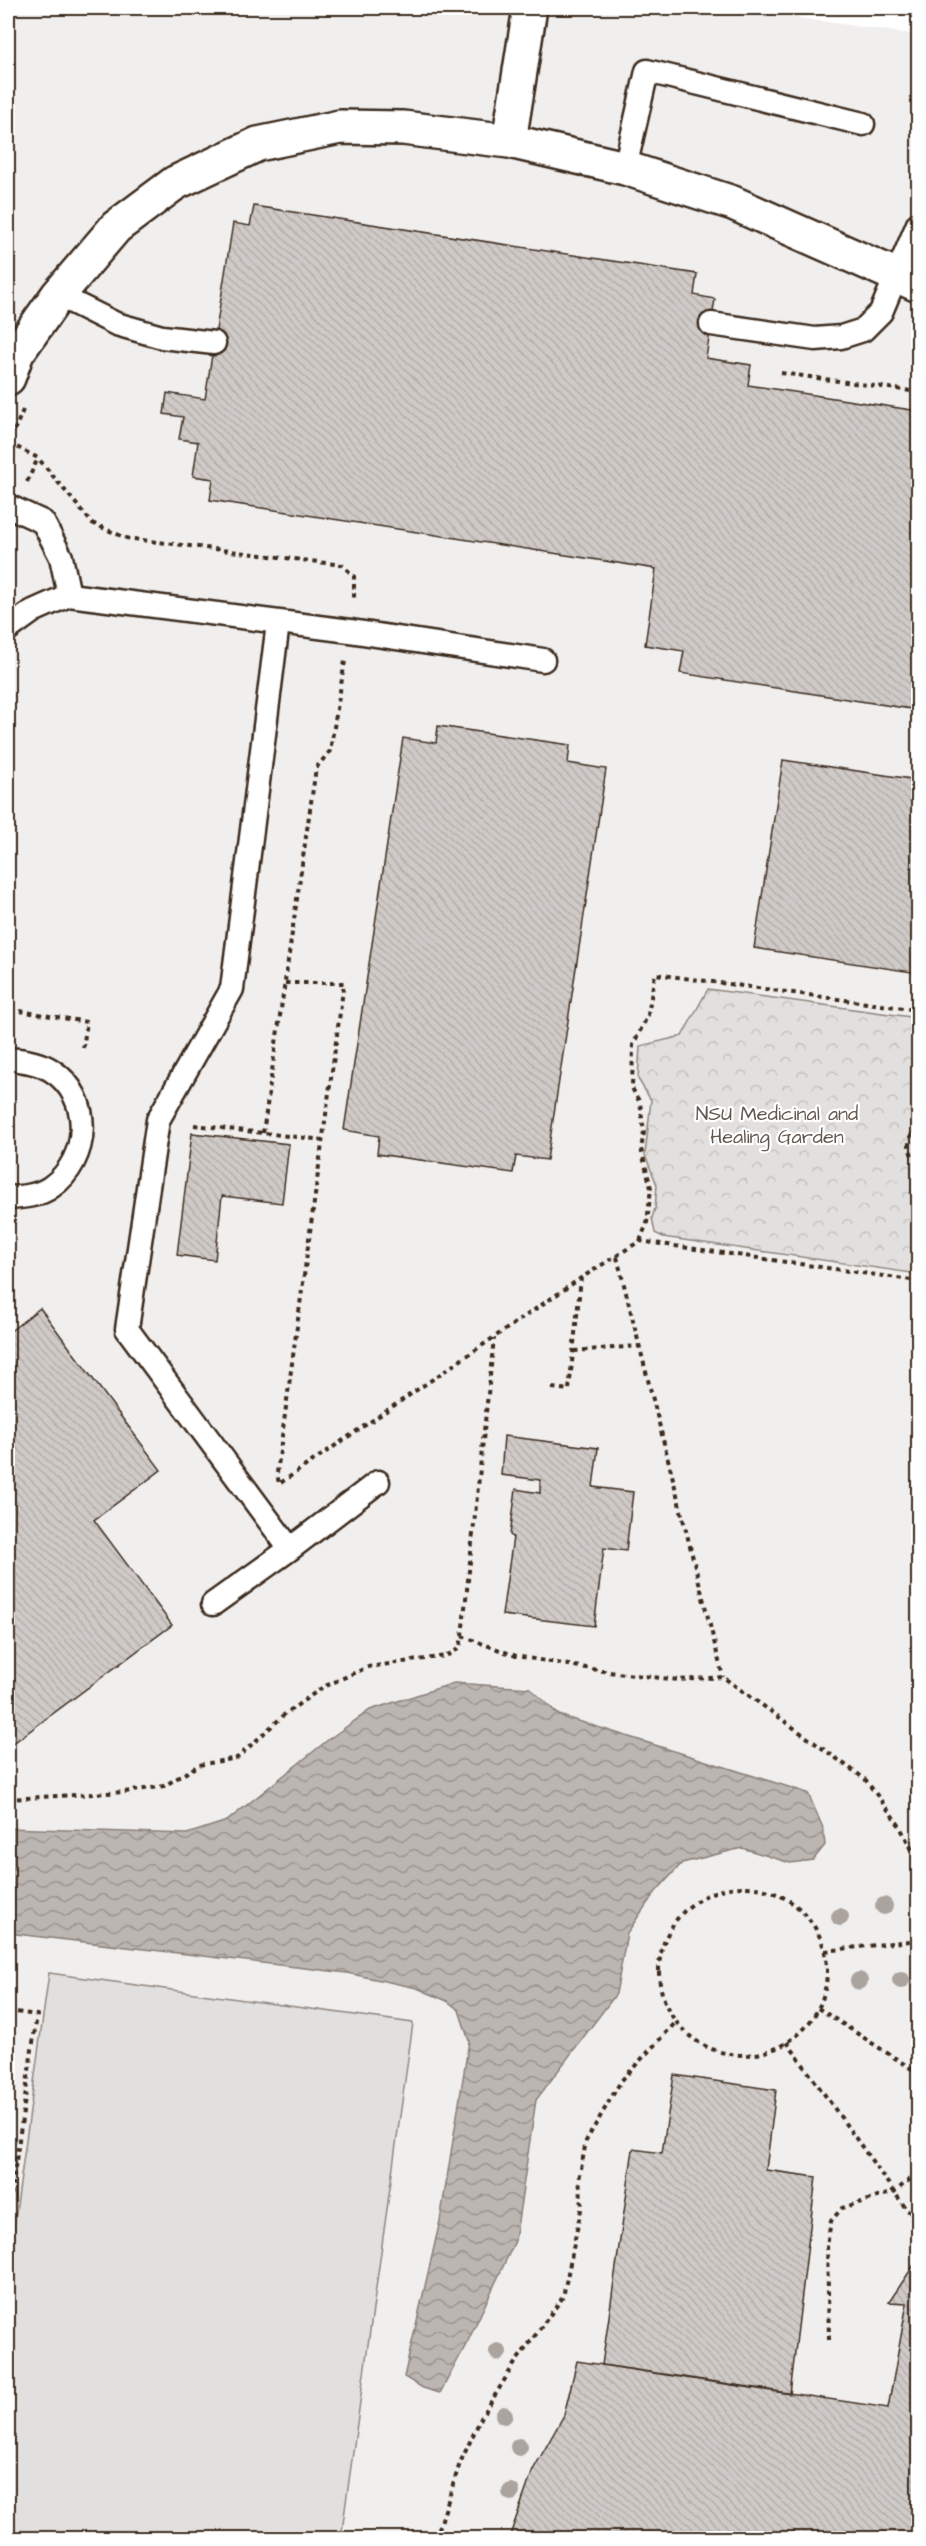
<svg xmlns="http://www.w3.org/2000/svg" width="926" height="2546" font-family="'Architects Daughter',sans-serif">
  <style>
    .built { fill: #f1efee }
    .grass { fill: #e2e0de; stroke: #8e857e; stroke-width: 1.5 }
    .park { fill: url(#park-crowns); stroke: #8e857e; stroke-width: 1.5 }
    .water { fill: url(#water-waves); stroke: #887e77; stroke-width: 1.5 }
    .building { fill: url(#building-back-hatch); stroke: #3b2a1e; stroke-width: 1.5 }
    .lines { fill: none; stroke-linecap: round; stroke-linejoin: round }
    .lane-casing { stroke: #3b2a1e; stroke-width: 27 }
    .street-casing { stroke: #3b2a1e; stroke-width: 38 }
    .path { stroke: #3b2a1e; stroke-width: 4; stroke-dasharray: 4.5 4.5; stroke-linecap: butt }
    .lane { stroke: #fff; stroke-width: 22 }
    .street { stroke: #fff; stroke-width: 33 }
    .tree { fill: #aaa39e }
    .labels { text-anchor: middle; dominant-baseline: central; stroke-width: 4.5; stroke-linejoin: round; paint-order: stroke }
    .park-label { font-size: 20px; fill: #65584e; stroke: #fff }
  </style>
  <defs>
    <pattern id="park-crowns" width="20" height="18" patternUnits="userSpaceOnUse" patternTransform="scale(1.5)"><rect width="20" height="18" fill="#e2e0de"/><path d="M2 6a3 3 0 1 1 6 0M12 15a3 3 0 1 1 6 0" fill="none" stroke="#c3c0be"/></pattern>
    <pattern id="water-waves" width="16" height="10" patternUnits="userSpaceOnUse" patternTransform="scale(1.5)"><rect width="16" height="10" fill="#bcb6b3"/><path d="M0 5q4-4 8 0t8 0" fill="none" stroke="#9a9491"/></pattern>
    <pattern id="building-back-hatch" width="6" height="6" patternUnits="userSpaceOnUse" patternTransform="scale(1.5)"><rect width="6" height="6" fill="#cfcac7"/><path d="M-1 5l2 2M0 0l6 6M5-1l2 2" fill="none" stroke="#b3aeaa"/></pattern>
  </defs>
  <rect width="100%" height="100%" fill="#fff"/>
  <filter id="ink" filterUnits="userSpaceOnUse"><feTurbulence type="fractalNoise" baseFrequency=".0167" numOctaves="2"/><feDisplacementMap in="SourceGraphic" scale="12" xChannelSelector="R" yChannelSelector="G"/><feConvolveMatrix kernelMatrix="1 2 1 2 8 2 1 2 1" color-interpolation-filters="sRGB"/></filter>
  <g filter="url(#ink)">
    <path class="built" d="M8,8H728L918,35V2538H8Z"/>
    <path class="grass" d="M49,1973L413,2023L341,2538H8V2271Z"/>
    <path class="park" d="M708,989L918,1018V1274L663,1237L655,1233L652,1218L655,1208L657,1185L645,1155L651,1100L638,1079L640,1046L682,1036Z"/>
    <path class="water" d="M454,1683L530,1688L559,1715L808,1793L823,1828L825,1845L813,1860L790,1863L742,1848L682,1863L653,1895L627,1933L616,1994L536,2100L515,2241L468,2341L440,2393L423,2388L404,2377L440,2221L469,2041L459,2010L447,2001L417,1988L347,1973L8,1933V1828L187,1834L227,1821L329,1739L370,1710Z"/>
    <path class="building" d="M254,206L697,274L694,295L715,299L706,358L751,365L748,385L918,411V710L680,673L684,651L645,645L656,569L210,500L213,479L193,476L198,442L179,439L183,417L164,414L167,393L205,399L233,223L250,226Z
      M438,726L570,745L568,763L606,769L547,1160L516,1156L513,1173L377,1154L379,1136L344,1130L403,738L436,743Z
      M783,760L918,780V973L754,948Z
      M192,1133L289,1144L282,1203L222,1196L215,1260L177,1255Z
      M40,1308L161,1470L94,1520L172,1625L8,1747V1333Z
      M504,1436L598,1448L593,1487L633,1492L626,1551L604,1548L594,1626L502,1615L513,1537L510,1535L516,1489L540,1493V1480L501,1475Z
      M674,2075L776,2090L766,2170L816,2177L790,2394L602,2365L633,2149L662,2153Z
      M918,2259V2538H509L533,2470L564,2415L577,2361L888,2408L907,2303L889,2302Z"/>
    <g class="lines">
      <g class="lane-casing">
        <path id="lane" d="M625,168L647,71L863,124
          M58,295L116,324L162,337L214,343
          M711,324L815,339L841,337L863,330L881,312L918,224
          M8,506L43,522L61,557L69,595L33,611L8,629
          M69,595L350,631L543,660
          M278,623L232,989L158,1120L127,1329L290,1549
          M8,1059C23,1060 38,1062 51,1070C94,1097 90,1160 51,1187C39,1196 22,1197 8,1198
          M213,1604L290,1549L378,1482"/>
      </g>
      <g class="street-casing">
        <path id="street" d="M509,141L530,8
          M8,378L17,353L58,295L116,227L175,183L258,144L340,127L403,128L509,141L625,168L733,203L918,285"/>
      </g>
      <path class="path" d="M781,373L918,392
        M23,410L9,443L38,458L92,523L126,538L342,565L354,576V600
        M27,482L38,458
        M285,983H344L277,1473L279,1484L581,1278L640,1241L918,1281
        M20,1011L87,1022L83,1048
        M918,1051L915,1071L918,1096
        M194,1125L323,1140
        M918,1127C906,1137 906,1152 918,1161
        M263,1133L316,768L330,751L345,661
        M640,1241L647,1223L651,1188L641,1149L644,1132L640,1103L632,1088L633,1045L648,1015L655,974L918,1010
        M617,1257L723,1677
        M574,1351L639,1346
        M552,1388L569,1390L581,1278
        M462,1636L494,1338
        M8,1799L125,1792L164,1786L199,1765L237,1758L285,1714L323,1687L368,1667L446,1656L460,1648L462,1636L516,1656L616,1673L679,1680L723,1677L865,1779L899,1825L918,1861
        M659 1971a84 84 0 1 1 168 0a84 84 0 1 1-168 0Z
        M825,1951L918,1940
        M818,2008L918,2073
        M8,2011L37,2015L8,2216
        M787,2042L907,2210L918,2217
        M829,2340L827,2245L831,2221L842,2208L894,2192L918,2173
        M436,2538L460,2463L481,2418L513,2366L563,2297L582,2205L579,2180L586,2141L621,2081L676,2022"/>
      <use href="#lane" class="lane"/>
      <use href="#street" class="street"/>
    </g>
    <g class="tree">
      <circle cx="884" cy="1906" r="9"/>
      <circle cx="840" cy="1917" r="9"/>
      <circle cx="901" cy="1980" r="9"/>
      <circle cx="859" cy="1981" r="9"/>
      <circle cx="498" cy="2352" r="9"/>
      <circle cx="504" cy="2415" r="9"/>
      <circle cx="519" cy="2447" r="9"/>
      <circle cx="511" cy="2492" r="9"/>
    </g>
  </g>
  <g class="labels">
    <g class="park-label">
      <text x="777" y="1114">NSU Medicinal and<tspan x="777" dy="23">Healing Garden</tspan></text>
    </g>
  </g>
  <rect width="926" height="2546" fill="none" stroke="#fff" stroke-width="30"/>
  <rect x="15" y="15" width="896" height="2516" fill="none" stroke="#3b2a1e" stroke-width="2" filter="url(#ink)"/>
</svg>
